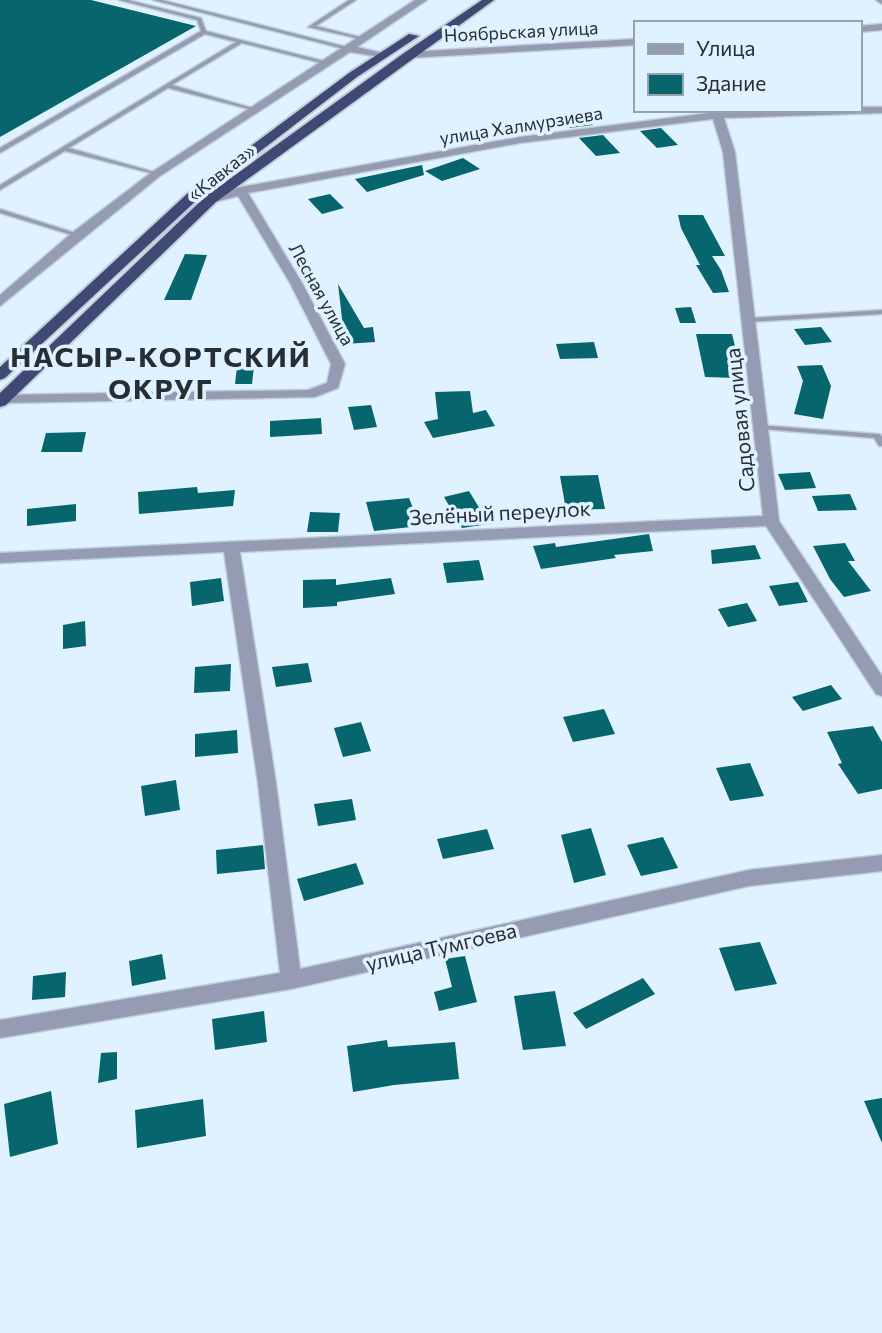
<svg xmlns="http://www.w3.org/2000/svg" width="882" height="1333" font-family="Commissioner,sans-serif">
  <style>
    .building { fill: #07656d }
    .lines { fill: none; stroke-linecap: round; stroke-linejoin: round }
    .service-casing { stroke: #bfcfdb; stroke-width: 3 }
    .minor-casing { stroke: #bfcfdb; stroke-width: 3 }
    .trunk-casing { stroke: #bfcfdb; stroke-width: 4 }
    .service { fill: #959bb2; fill-rule: evenodd }
    .minor { fill: #959bb2; fill-rule: evenodd }
    .trunk { fill: #404973; fill-rule: evenodd }
    .labels { text-anchor: middle; dominant-baseline: central; stroke-width: 7; stroke-linejoin: round; paint-order: stroke }
    .far-street-label { font-size: 18px; fill: #272f35; stroke: #e0f2ff }
    .street-label { font-size: 21px; fill: #272f35; stroke: #e0f2ff }
    .district-label { font-size: 28px; font-weight: bold; letter-spacing: 2px; fill: #272f35; stroke: #e0f2ff }
  </style>
  <rect width="100%" height="100%" fill="#e0f2ff"/>
  <path class="building" d="M0,0H91L196,26L0,137Z
    M583,114L593,125L569,128L560,118Z
    M661,128L678,145L657,148L640,131Z
    M603,135L620,153L596,156L579,138Z
    M463,158L480,169L442,181L425,171Z
    M422,165L424,175L367,192L355,179Z
    M330,194L344,208L322,214L308,199Z
    M678,215H703L725,256H712L721,270L729,292L713,293L696,265H700L681,228Z
    M185,254L207,255L191,300H164Z
    M338,284L364,328L373,327L375,342L345,344Z
    M691,307L696,323H680L675,308Z
    M821,327L832,342L805,345L794,329Z
    M696,334H732L736,350H731L736,378L705,377Z
    M594,342L598,358L560,359L556,344Z
    M822,365L831,386L823,419L794,414L803,381L797,366Z
    M237,366H254L252,384H235Z
    M470,391L473,413L486,410L495,426L433,438L424,422L438,419L435,392Z
    M371,405L377,427L354,430L348,407Z
    M321,418L322,434L270,437V421Z
    M86,432L82,452H41L46,433Z
    M810,472L816,488L785,490L778,474Z
    M598,475L605,509L566,510L560,476Z
    M197,487L198,493L235,490L233,506L139,514L138,492Z
    M469,491L489,524L462,528L444,497Z
    M850,494L857,510L818,511L812,496Z
    M409,498L420,526L374,531L366,502Z
    M76,504V521L27,526V509Z
    M310,512L340,513L338,532H307Z
    M649,534L653,551L614,555L616,558L541,569L533,546L555,543L556,547Z
    M845,543L855,561H848L871,591L844,597L830,579L813,546Z
    M755,545L761,559L712,564L711,550Z
    M479,560L484,580L447,583L443,563Z
    M221,578L224,601L192,606L190,582Z
    M391,578L395,594L337,602V606L303,608V580L336,579V585Z
    M798,582L808,602L779,606L769,586Z
    M747,603L757,621L728,627L718,609Z
    M85,621L86,646L63,649V625Z
    M308,663L312,682L276,687L272,667Z
    M231,664L230,691L194,693L195,667Z
    M831,685L842,699L803,711L792,697Z
    M604,709L615,734L573,742L563,717Z
    M361,722L371,751L343,757L334,728Z
    M873,726L882,742V789L858,794L838,764L842,763L827,732Z
    M237,730L238,753L195,757V734Z
    M750,763L764,796L730,801L716,768Z
    M176,780L180,810L145,816L141,786Z
    M352,799L356,820L318,826L314,804Z
    M591,828L606,875L574,883L561,835Z
    M487,829L494,849L443,859L437,839Z
    M663,837L678,868L641,876L627,845Z
    M263,845L265,869L217,874L216,850Z
    M356,863L364,884L304,901L297,879Z
    M760,942L777,984L735,991L719,948Z
    M162,954L166,979L132,986L129,961Z
    M465,956L477,1002L439,1011L434,992L452,987L445,959Z
    M66,972L65,997L32,1000L33,976Z
    M643,978L655,994L586,1029L573,1013Z
    M555,991L566,1046L523,1050L514,996Z
    M264,1011L267,1042L215,1050L212,1019Z
    M387,1040L388,1047L455,1042L459,1079L394,1085L353,1092L347,1046Z
    M117,1052V1079L98,1083L101,1053Z
    M51,1091L58,1144L10,1157L4,1104Z
    M882,1098V1143L864,1101Z
    M203,1099L206,1136L137,1148L135,1110Z"/>
  <g class="lines">
    <g class="service-casing">
      <path id="service" d="M119,0H128L201,18L206,31L328,62L325,64L242,43L172,85L256,109V111L168,88L69,148L158,173V175L65,151L0,190V185L236,42L205,34L0,153V148L201,31L197,20Z
        M153,0H162L351,48L348,50Z
        M349,0H356L316,26L364,38V40L308,27Z
        M0,209L79,234L80,235L75,236L0,213Z
        M882,310V314L749,322L745,320L749,318Z
        M758,425L877,434H880L882,437V446H879L874,438L761,429L757,427Z"/>
    </g>
    <g class="minor-casing">
      <path id="minor" d="M415,0H427L357,47L387,54V58L350,52L160,176L0,306V295L73,232L152,172Z
        M876,0H882V4Z
        M882,24V30L859,32V26Z
        M635,39V45L408,58L403,55L408,52Z
        M859,107H882V113L724,118L735,152L779,521L882,676V696L876,694L766,526L240,552L276,783L300,969L749,870L882,855V871L749,886L291,989L0,1038V1020L280,973L258,783L224,552L0,563V553L763,516L723,152L713,119L520,143L248,193L302,283L345,364L338,388L315,397L3,403H0V395L308,390L327,383L331,364L290,283L238,196L211,203L207,202V196L241,187L520,137L717,112L859,110Z"/>
    </g>
    <g class="trunk-casing">
      <path id="trunk" d="M482,0H494L216,202L6,405L0,407V393L206,196L404,53Z
        M409,34L419,36L357,77L198,199L5,378L0,380V367L188,193L349,73Z"/>
    </g>
    <use href="#service" class="service"/>
    <use href="#minor" class="minor"/>
    <use href="#trunk" class="trunk"/>
  </g>
  <g class="labels">
    <g class="far-street-label">
      <text transform="translate(521 31) rotate(-3)">Ноябрьская улица</text>
      <text transform="translate(521 125) rotate(-9)">улица Халмурзиева</text>
      <text transform="translate(221 172) rotate(-38)">«Кавказ»</text>
      <text transform="translate(322 294) rotate(61)">Лесная улица</text>
    </g>
    <g class="street-label">
      <text transform="translate(739 420) rotate(-96)">Садовая улица</text>
      <text transform="translate(500 512) rotate(-3)">Зелёный переулок</text>
      <text transform="translate(441 946) rotate(-13)">улица Тумгоева</text>
    </g>
    <g class="district-label">
      <text x="161" y="356">НАСЫР-КОРТСКИЙ<tspan x="161" dy="32">ОКРУГ</tspan></text>
    </g>
  </g>
  <rect x="634" y="21" width="228" height="91" fill="#e0f2ff" stroke="#96a4ae" stroke-width="2"/>
  <rect x="648" y="44" width="35" height="10" fill="#959bb2" stroke="#96a4ae" stroke-width="2"/>
  <text x="696" y="56" font-size="21" fill="#272f35">Улица</text>
  <rect x="648" y="74" width="35" height="21" fill="#07656d" stroke="#96a4ae" stroke-width="2"/>
  <text x="696" y="91" font-size="21" fill="#272f35">Здание</text>
</svg>
